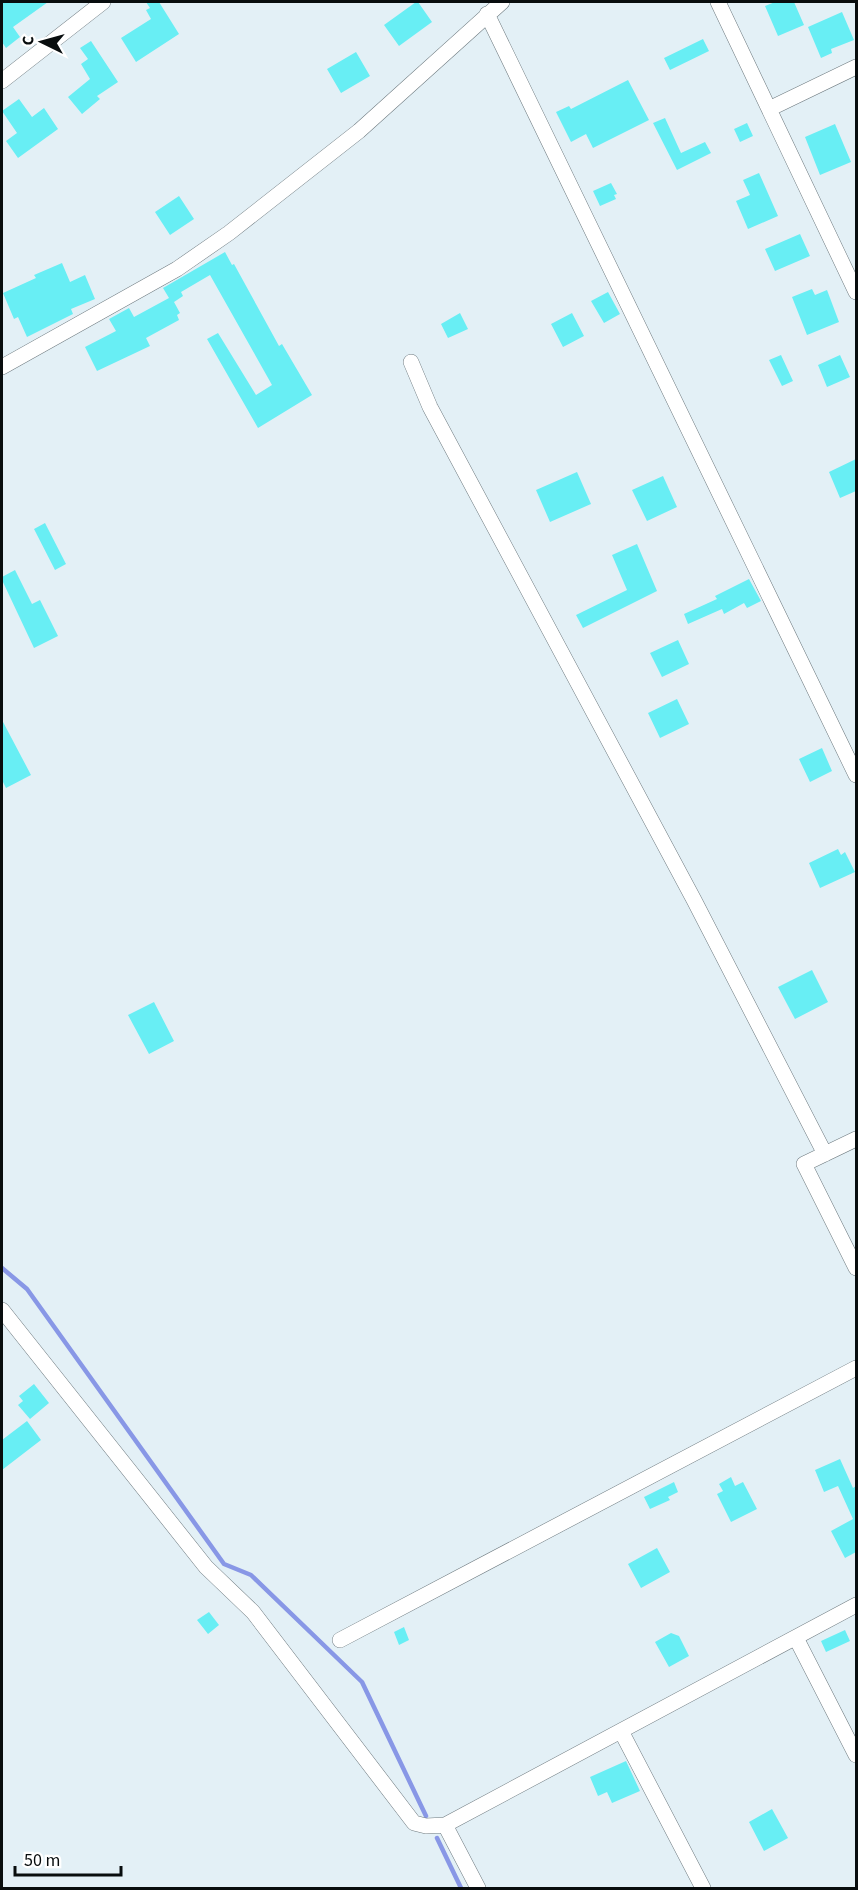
<svg xmlns="http://www.w3.org/2000/svg" width="858" height="1890" font-family="'Source Sans 3',sans-serif">
  <style>
    .lines { fill: none; stroke-linecap: round; stroke-linejoin: round }
    .stream { stroke: #8897e6; stroke-width: 4.5 }
    .building { fill: #68eef4 }
    .minor-casing { stroke: #6f7b80; stroke-width: 16 }
    .minor { stroke: #fff; stroke-width: 15 }
  </style>
  <rect width="100%" height="100%" fill="#e3f0f6"/>
  <g class="lines">
    <path class="stream" d="M2,1268L27,1289L224,1564L251,1575L362,1682L426,1816
      M437,1838L461,1888"/>
  </g>
  <path class="building" d="M2,2H48L13,27L20,37L6,48L2,42Z
    M146,2H159L179,34L136,62L121,38L151,19L146,10L150,8Z
    M416,2H418L432,22L399,46L384,25Z
    M775,2H794L804,25L778,36L765,6Z
    M842,12L854,40L831,49L832,53L821,58L808,27Z
    M703,39L709,51L670,70L664,58Z
    M91,41L118,82L97,96L100,99L82,114L68,97L90,79L81,64L88,59L80,48Z
    M356,52L370,76L341,93L327,69Z
    M628,80L649,120L593,148L586,134L571,142L556,112L569,106L571,109Z
    M19,99L32,117L44,108L58,129L18,158L6,141L17,133L2,111Z
    M665,118L681,153L705,142L711,153L677,170L653,123Z
    M747,123L753,136L740,142L734,129Z
    M835,124L851,162L820,175L805,137Z
    M759,173L778,216L748,229L736,201L750,195L743,180Z
    M611,183L617,194L614,195L616,199L600,206L593,191Z
    M179,196L194,219L170,235L155,212Z
    M800,234L810,256L775,271L765,249Z
    M225,252L232,265L234,264L279,346L282,344L312,395L258,428L207,339L218,333L256,395L272,385L210,275L181,292L183,296L174,302L180,313L177,315L179,320L146,338L150,346L97,371L85,347L116,331L109,319L129,308L134,317L169,298L163,288Z
    M62,263L70,282L85,275L95,299L71,309L73,314L27,337L18,317L14,319L3,293L36,278L34,275Z
    M812,289L815,295L827,290L839,322L807,335L792,297Z
    M608,292L620,314L604,323L591,301Z
    M460,313L468,329L448,338L441,324Z
    M572,313L584,336L563,347L551,324Z
    M781,355L793,381L782,386L769,360Z
    M840,355L850,377L827,387L818,365Z
    M856,459V491L840,498L829,472Z
    M577,472L591,504L550,522L536,490Z
    M663,476L677,507L647,521L632,490Z
    M45,523L66,564L55,570L34,529Z
    M637,544L657,591L583,628L576,615L627,590L612,555Z
    M15,570L32,604L40,600L58,636L34,648L2,580V577Z
    M749,579L761,601L747,608L744,603L724,614L722,609L688,624L684,614L717,599L715,596Z
    M678,640L689,664L662,677L650,653Z
    M677,699L689,724L660,738L648,713Z
    M2,720L31,775L6,788L2,780Z
    M822,748L832,771L810,782L799,759Z
    M838,849L841,855L845,852L855,872L820,888L809,863Z
    M812,970L828,1002L795,1019L778,987Z
    M154,1002L174,1041L149,1054L128,1015Z
    M34,1384L49,1403L30,1419L18,1405L23,1401L19,1396Z
    M27,1421L41,1440L2,1470V1440Z
    M840,1459L853,1488L856,1486V1552L845,1558L831,1531L853,1519L838,1486L824,1492L815,1470Z
    M731,1477L735,1486L743,1482L757,1509L731,1522L717,1494L723,1491L719,1484Z
    M674,1482L678,1492L668,1497L670,1500L650,1509L644,1497Z
    M657,1548L670,1572L641,1588L628,1564Z
    M209,1612L219,1625L208,1634L197,1620Z
    M404,1627L409,1640L399,1645L394,1632Z
    M845,1630L850,1641L826,1652L821,1641Z
    M671,1633L679,1636L689,1656L669,1667L655,1642Z
    M626,1761L640,1791L612,1803L607,1792L598,1796L590,1777Z
    M772,1809L788,1838L764,1851L749,1822Z"/>
  <g class="lines">
    <g class="minor-casing">
      <path id="minor" d="M718,2L856,292
        M487,14L856,775
        M2,81L103,2
        M769,109L856,67
        M411,362L430,407L694,900L825,1154
        M2,367L177,269L229,233L359,131L502,2
        M856,1139L804,1164L856,1268
        M2,1310L206,1567L253,1612L414,1823L426,1826L445,1825L856,1605
        M796,1638L856,1755
        M340,1640L856,1368
        M621,1731L703,1888
        M445,1825L478,1888"/>
    </g>
    <use href="#minor" class="minor"/>
  </g>
  <rect width="858" height="1890" fill="none" stroke="#080d0e" stroke-width="6"/>
  <g transform="translate(42 42) rotate(275)" stroke="#ffffff" stroke-width="4.5" paint-order="stroke">
  <path d="M0-4.5L10 22L0 15L-10 22Z" fill="#080d0e"/>
  <text y="-9" font-size="16" font-weight="bold" text-anchor="middle" fill="#080d0e">С</text>
  </g>
  <path d="M15 1866v9h106v-9" fill="none" stroke="#080d0e" stroke-width="3"/>
  <text x="24" y="1866" font-size="18" fill="#080d0e" stroke="#ffffff" stroke-width="4.5" paint-order="stroke">50 m</text>
</svg>
